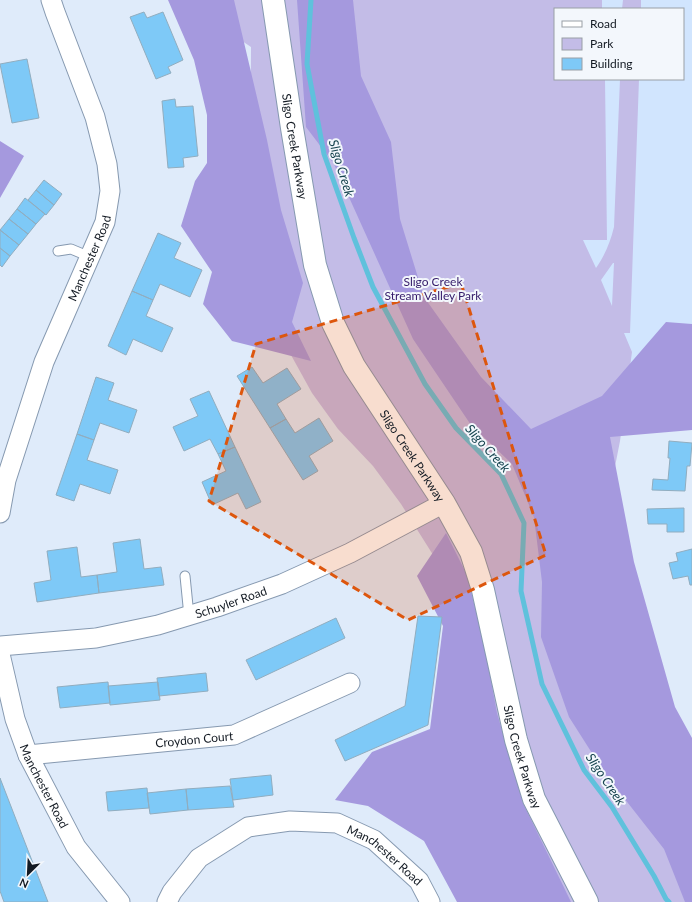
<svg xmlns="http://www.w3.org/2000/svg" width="692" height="902" font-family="Lato,sans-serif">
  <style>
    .built { fill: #d1e5fe }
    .green { fill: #c3bce7; fill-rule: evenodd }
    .forest { fill: #a599de }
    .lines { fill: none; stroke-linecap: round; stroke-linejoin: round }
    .stream { stroke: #5fc1dc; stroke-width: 5 }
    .building { fill: #7ec9f7; stroke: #91adbf }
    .lane-casing { stroke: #8699b0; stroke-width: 11 }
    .street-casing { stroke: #8699b0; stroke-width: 21 }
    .secondary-casing { stroke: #8699b0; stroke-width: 24 }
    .lane { stroke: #fff; stroke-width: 9 }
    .street { stroke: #fff; stroke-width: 19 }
    .secondary { stroke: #fff; stroke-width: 22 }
    .marked { fill: #dd560d; fill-opacity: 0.2; stroke: #dd560d; stroke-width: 3; stroke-dasharray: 8 5; stroke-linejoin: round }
    .labels { text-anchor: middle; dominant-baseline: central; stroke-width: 4; stroke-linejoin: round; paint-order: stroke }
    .street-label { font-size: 12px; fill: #131a23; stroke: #f3f7fc }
    .park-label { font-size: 12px; fill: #351b6a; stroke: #f3f7fc }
    .water-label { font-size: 13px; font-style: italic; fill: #17444f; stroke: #f3f7fc }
  </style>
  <rect width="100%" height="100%" fill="#dfebfa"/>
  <path class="built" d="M602,0H692V398L627,394L551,167L589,79H683V9H602Z"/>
  <path class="green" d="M187,0H602V9H555V79H605L607,240H583L596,268C605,255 610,243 614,227L620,79H639L630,333H624L632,352L620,441L594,574L692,902H521L456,660L435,558L401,504L373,466L338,429L312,393L291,355L250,206L251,47L202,14ZM613,263H614L612,306L601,280Z
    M623,0H641V9H622Z"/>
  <path class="forest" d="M168,0H234L267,140L281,210L303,283L292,322L311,361L232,341L203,304L212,272L181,226L195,181L207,163V115L194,60Z
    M297,0H353L361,76L391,142L400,219L424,297L481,377L531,429L602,396L666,322L692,324V430L610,437L634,562L675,707L692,738V902H685L664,849L606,775L569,717L541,637L542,582L534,517L512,464L471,425L413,339L334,164L306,127Z
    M0,141L24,156L0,198Z
    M446,533L467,575L485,648L497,713L523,803L571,902H457L424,841L368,806L335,800L372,752L430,729L443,626L417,576Z"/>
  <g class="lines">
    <path class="stream" d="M311,0L307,64L324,154L354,238L373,287L425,384L456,428L501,474L524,523L521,591L542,684L584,770L612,807L654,876L666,899L669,902"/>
  </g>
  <path class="building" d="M144,12L147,18L163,12L183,60L168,67L171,73L156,79L130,17Z
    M27,59L39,118L12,123L0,64Z
    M175,99L176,107L193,106L198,156L183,158L184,167L168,168L162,101Z
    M44,180L62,194L54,205L36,190Z
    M36,190L54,205L46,215L28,200Z
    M25,198L45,214L36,224L17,209Z
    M17,209L36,224L28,234L9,219Z
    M9,219L28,234L19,245L0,230Z
    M0,230L19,245L10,256L0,248Z
    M158,233L181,243L174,258L202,270L190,297L160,284L153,300L132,291Z
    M0,248L10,256L2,267L0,265Z
    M132,291L153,300L146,316L173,328L162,352L133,339L126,355L108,346Z
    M252,367L263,383L287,368L301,389L277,404L286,419L270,428L237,376Z
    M96,377L114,383L108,400L137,410L129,433L100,423L94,440L77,434Z
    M209,391L235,447L218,454L210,439L184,451L173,427L198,416L190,399Z
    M319,418L333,441L309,456L318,471L303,480L270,428L286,419L295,433Z
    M77,434L94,440L87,460L118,470L110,494L80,484L74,501L56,495Z
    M669,441L692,443L690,466H687L685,491L652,490L653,479L668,480L670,458H668Z
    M235,447L261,502L246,509L238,493L212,505L202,482L226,471L218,454Z
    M684,508V532H667V524H648L647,509Z
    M140,539L144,569L161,567L164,585L99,593L97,575L117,572L113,543Z
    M77,547L81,577L97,575L99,593L37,602L34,583L51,580L47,551Z
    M692,549V585H690L688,576L673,579L669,563L678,561L676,553Z
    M418,616L442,617L428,725L345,761L335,740L405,706Z
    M336,618L345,638L256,680L246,660Z
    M206,673L208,691L159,696L157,678Z
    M108,682L110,703L60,708L57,687Z
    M158,682L160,700L110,705L108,686Z
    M271,775L273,795L233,800L230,779Z
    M0,778L48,902H4L0,891Z
    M230,786L234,807L188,810L186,789Z
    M147,788L149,808L108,811L106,792Z
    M186,789L188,810L150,814L147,793Z"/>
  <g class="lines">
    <g class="lane-casing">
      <path id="lane" d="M58,251L71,249L90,257
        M185,576L189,616"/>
    </g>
    <g class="street-casing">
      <g id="street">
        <path id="s1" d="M0,513L6,480L44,362L105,222L110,191L107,164L95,117L55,12L51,0"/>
        <path id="s2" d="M0,646L96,638L158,625L217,607L282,584L350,553L444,503"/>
        <path id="s3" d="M0,654L15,719L28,755L76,847L120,902"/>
        <path id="s4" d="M28,755L234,735L350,683"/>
        <path id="s5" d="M167,902L172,892L199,858L248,827L290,821L337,823L374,840L419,881L430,902"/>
      </g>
    </g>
    <g class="secondary-casing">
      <g id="secondary">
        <path id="s6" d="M273,0L292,128L315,265L333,323L354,366L444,503L471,552L483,590L516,740L534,799L587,902"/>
      </g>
    </g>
    <use href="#lane" class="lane"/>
    <use href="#street" class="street"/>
    <use href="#secondary" class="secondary"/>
  </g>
  <path class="marked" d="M461,283L546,555L408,620L209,501L256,344Z"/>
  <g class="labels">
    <g class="street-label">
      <text stroke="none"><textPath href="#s6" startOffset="148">Sligo Creek Parkway</textPath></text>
      <text stroke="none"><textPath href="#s1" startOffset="271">Manchester Road</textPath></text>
      <text stroke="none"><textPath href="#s6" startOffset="484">Sligo Creek Parkway</textPath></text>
      <text stroke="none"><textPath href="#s2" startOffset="236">Schuyler Road</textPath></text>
      <text stroke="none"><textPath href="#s4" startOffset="167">Croydon Court</textPath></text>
      <text stroke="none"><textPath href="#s6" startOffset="808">Sligo Creek Parkway</textPath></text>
      <text stroke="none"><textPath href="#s3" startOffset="140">Manchester Road</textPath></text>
      <text stroke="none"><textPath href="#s5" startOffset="260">Manchester Road</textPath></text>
    </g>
    <g class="park-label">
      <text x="433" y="281">Sligo Creek<tspan x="433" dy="14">Stream Valley Park</tspan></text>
    </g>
    <g class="water-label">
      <text transform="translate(342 168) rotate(73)">Sligo Creek</text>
      <text transform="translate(488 448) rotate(48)">Sligo Creek</text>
      <text transform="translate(606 779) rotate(56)">Sligo Creek</text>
    </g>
  </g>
  <rect x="554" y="8" width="130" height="72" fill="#f3f7fc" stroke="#999fa5"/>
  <rect x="562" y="21" width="20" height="6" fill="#ffffff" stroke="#999fa5"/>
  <text x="590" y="28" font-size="12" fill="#131a23">Road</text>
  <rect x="562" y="38" width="20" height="12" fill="#c3bce7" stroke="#999fa5"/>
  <text x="590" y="48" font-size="12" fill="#131a23">Park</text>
  <rect x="562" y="58" width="20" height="12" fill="#7ec9f7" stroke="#999fa5"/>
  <text x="590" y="68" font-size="12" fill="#131a23">Building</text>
  <g transform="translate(28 874) rotate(204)" stroke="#f3f7fc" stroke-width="3" paint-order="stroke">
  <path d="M0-3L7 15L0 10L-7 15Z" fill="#131a23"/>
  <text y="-6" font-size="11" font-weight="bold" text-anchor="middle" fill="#131a23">N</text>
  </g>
</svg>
